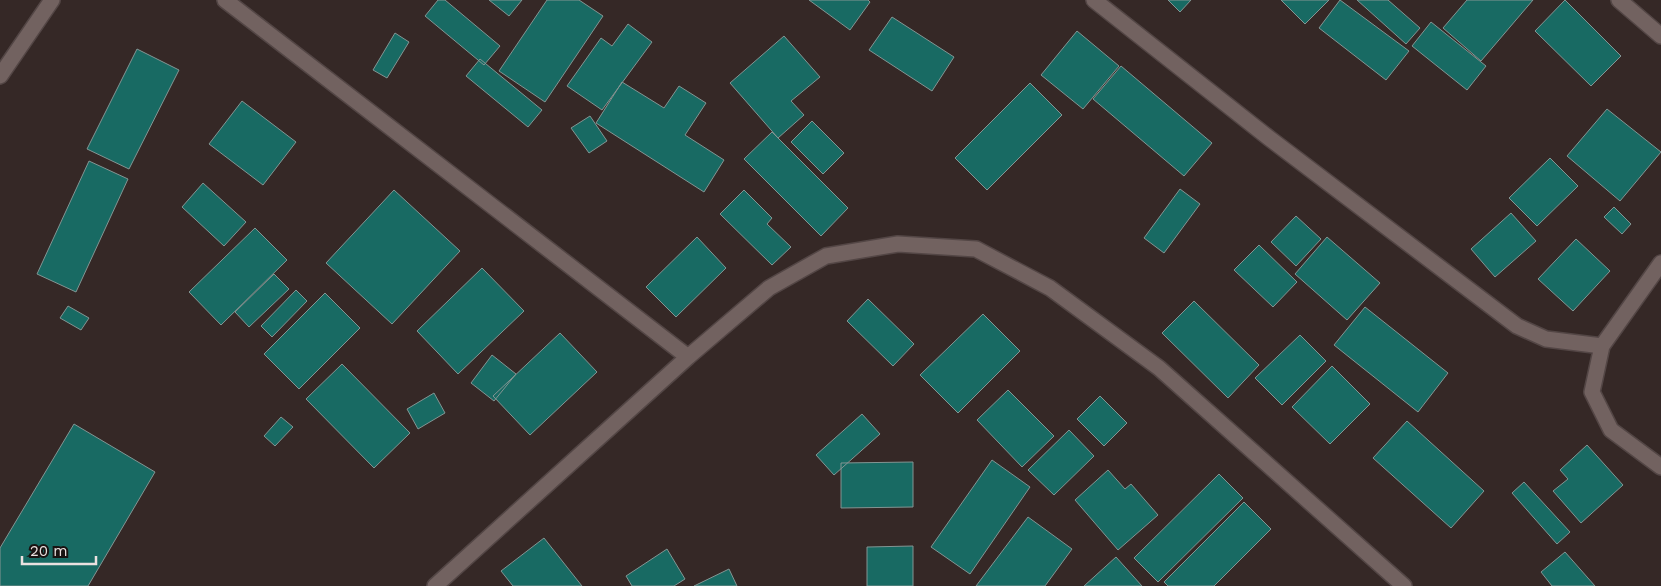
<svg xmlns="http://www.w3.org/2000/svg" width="1661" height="586" font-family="'Work Sans',sans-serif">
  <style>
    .building { fill: #186a63; stroke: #839593 }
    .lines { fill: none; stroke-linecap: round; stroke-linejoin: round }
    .street-casing { stroke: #534645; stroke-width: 18 }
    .secondary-casing { stroke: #534645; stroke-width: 18 }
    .street { stroke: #726260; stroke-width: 15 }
    .secondary { stroke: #726260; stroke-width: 15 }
  </style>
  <rect width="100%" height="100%" fill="#352826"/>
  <path class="building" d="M438,0H445L500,46L484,65L425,16Z
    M489,0H522L509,16Z
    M547,0H579L603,16L545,102L499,71Z
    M809,0H868L870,2L850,30Z
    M1168,0H1191L1180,12Z
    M1281,0H1329L1305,24Z
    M1340,0L1409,51L1386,80L1319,28Z
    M1357,0H1388L1420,28L1406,44Z
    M1467,0H1533L1481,61L1443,28Z
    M1565,0L1621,56L1591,86L1535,31Z
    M892,17L954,57L932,91L869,50Z
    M1431,22L1486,66L1467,90L1412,46Z
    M628,24L652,42L602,110L567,86L601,38L612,46Z
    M1077,31L1119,66L1083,109L1041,75Z
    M395,33L409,42L387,78L373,70Z
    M784,36L820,77L791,101L804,115L778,138L730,83Z
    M137,49L179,70L129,169L87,149Z
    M480,59L542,110L528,127L466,76Z
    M1121,66L1212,143L1184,176L1093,99Z
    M622,82L664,108L679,86L706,103L685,135L724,160L704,192L596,123Z
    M1030,83L1062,115L987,190L955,158Z
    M242,101L296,142L263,185L209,144Z
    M1607,109L1661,152L1620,201L1567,156Z
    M590,116L607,141L589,153L571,128Z
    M812,121L844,153L823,174L791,142Z
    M772,132L848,208L821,236L744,159Z
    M1550,158L1578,186L1537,226L1509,198Z
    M89,161L128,179L76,292L37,274Z
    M203,183L246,222L224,246L182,207Z
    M1180,189L1200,204L1164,253L1144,238Z
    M394,190L460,251L392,324L326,263Z
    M744,190L772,218L767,224L791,247L772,265L720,214Z
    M1614,207L1631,224L1622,234L1604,217Z
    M1511,213L1536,241L1495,277L1471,249Z
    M1296,216L1321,239L1296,266L1271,242Z
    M255,228L287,260L221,325L189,292Z
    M697,237L726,268L676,317L646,287Z
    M1327,237L1380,283L1347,320L1295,274Z
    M1576,239L1610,271L1573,311L1538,279Z
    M1259,245L1297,282L1273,307L1234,270Z
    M482,268L524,311L458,374L417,331Z
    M274,274L289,289L249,327L235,312Z
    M296,290L307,301L272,337L261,326Z
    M325,293L360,328L299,389L264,354Z
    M868,299L914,344L893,366L847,321Z
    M1194,301L1259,365L1228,398L1162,333Z
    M68,306L89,318L81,330L60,318Z
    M1365,307L1448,373L1418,412L1334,345Z
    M983,314L1020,351L958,413L920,375Z
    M560,333L597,372L530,435L493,396Z
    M1300,335L1326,361L1282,405L1255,378Z
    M492,355L516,374L494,401L471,383Z
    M342,364L410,433L374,468L306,399Z
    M1332,366L1370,404L1330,444L1292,407Z
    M1008,390L1054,436L1022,467L977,420Z
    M434,393L445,413L418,429L407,409Z
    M1100,396L1127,423L1104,446L1077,419Z
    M862,414L880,434L834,475L816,455Z
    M281,417L293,427L275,446L264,436Z
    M1407,421L1484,491L1451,528L1373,458Z
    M74,424L155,472L88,586H0V548Z
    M1069,430L1094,456L1054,495L1028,470Z
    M1587,445L1623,485L1581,523L1553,491L1568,479L1560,470Z
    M992,460L1030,487L970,574L931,547Z
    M913,462V507L841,508V463Z
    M1108,470L1125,489L1131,484L1158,515L1118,550L1075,500Z
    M1219,474L1243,498L1158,582L1134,558Z
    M1524,482L1570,532L1557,544L1512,493Z
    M1244,502L1271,529L1214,586H1168L1164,582Z
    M1028,517L1072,549L1045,586H976Z
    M544,538L582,586H513L501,571Z
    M913,546V586H867V547Z
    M667,549L685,579L674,586H632L626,576Z
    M1565,552L1595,586H1552L1541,572Z
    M1116,557L1142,586H1084Z
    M729,569L737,586H694Z"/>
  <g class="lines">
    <g class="street-casing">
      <path id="street" d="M225,0L688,357
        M1094,0L1269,138L1517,326L1546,339L1602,346
        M1619,0L1661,36
        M1661,263L1602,346L1592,392L1611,430L1661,467
        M435,586L688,357L769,288L826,256L898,244L976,249L1050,288L1159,368L1404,586"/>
    </g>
    <g class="secondary-casing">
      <path id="secondary" d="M0,76L52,0"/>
    </g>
    <use href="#street" class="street"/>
    <use href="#secondary" class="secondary"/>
  </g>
  <path d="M22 556v8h74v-8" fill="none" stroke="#ebe1e0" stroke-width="2.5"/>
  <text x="30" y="556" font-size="15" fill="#ebe1e0" stroke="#191211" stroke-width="4" paint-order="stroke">20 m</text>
</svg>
